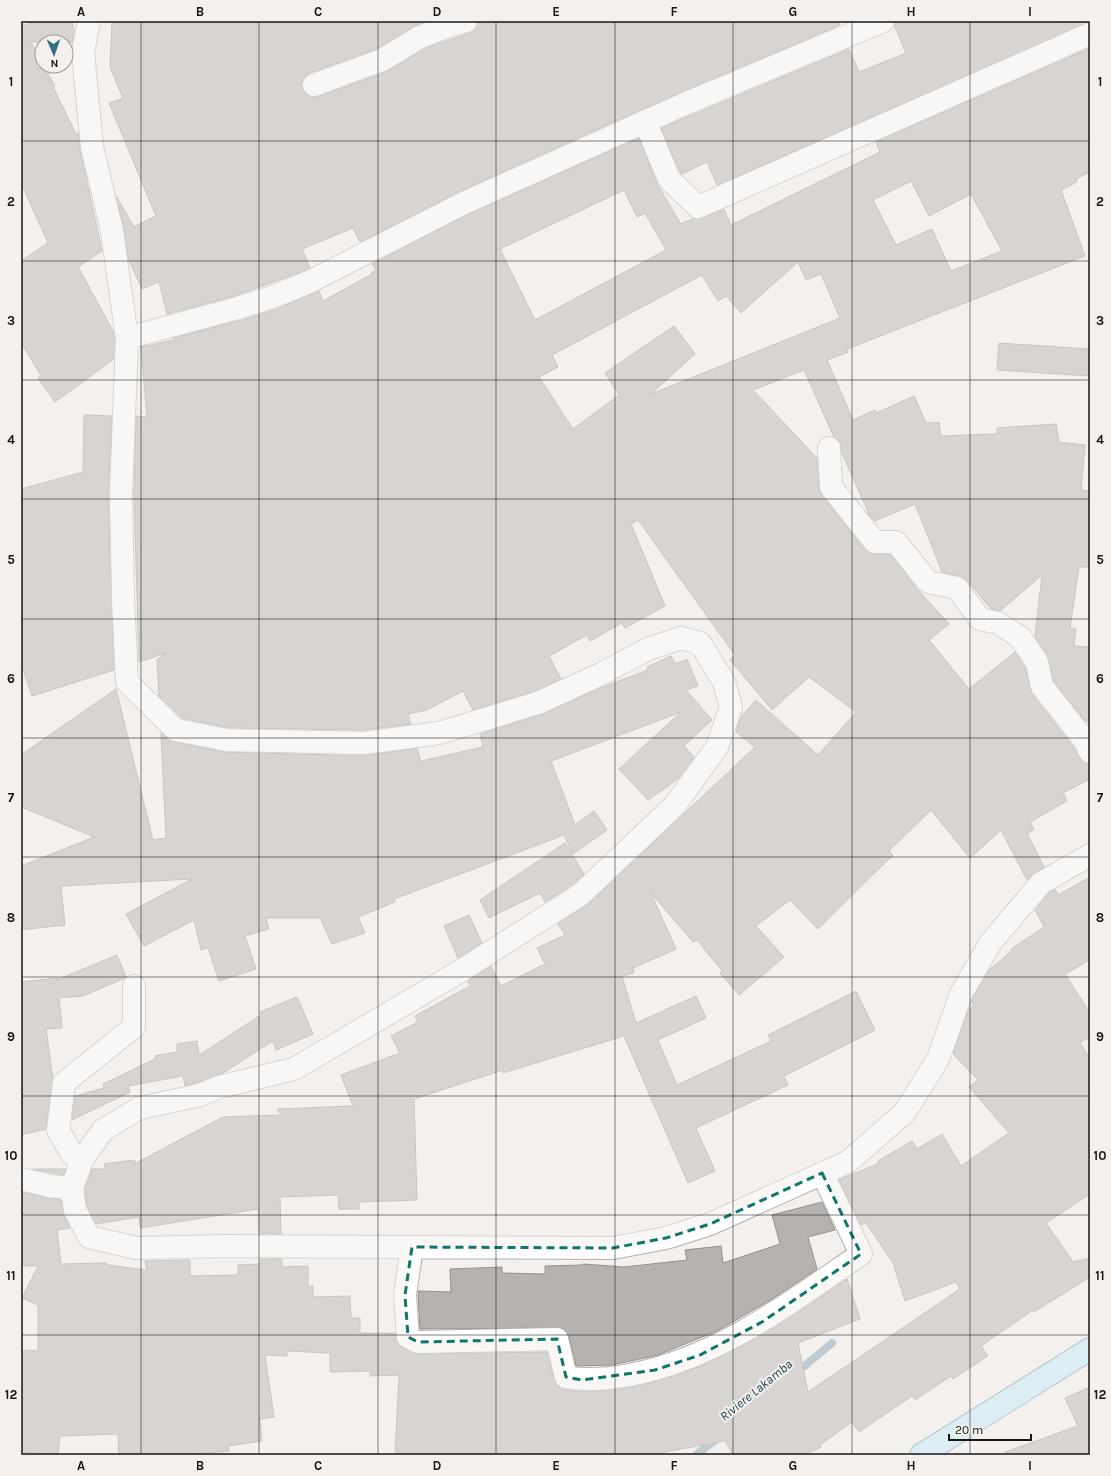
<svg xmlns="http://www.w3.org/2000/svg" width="1111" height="1476" font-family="Karla,sans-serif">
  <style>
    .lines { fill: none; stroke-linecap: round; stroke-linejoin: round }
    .stream { stroke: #7ca1af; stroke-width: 8 }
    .building { fill: #b6b2af; stroke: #95918e; fill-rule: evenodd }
    .street-casing { stroke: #b5b1ae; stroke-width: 24 }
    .primary-casing { stroke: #6896a8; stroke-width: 24 }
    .street { stroke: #fff; stroke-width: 22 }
    .primary { stroke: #bfe9fb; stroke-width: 22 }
    .marked { fill: none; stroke: #0f766e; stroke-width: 3; stroke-dasharray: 8 5; stroke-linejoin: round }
    .grid { fill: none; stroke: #171614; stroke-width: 1; stroke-opacity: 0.55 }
    .labels { text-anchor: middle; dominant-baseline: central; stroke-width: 4; stroke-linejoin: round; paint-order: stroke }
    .water-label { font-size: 13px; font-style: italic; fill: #12404f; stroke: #f4f0ed }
    .neatline { fill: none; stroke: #171614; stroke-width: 1.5 }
    .grid-label { font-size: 13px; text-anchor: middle; font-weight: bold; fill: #171614 }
  </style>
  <rect width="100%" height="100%" fill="#f4f0ed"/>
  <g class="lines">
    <path class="stream" d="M796,1373L832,1343
      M696,1455L719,1437"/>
  </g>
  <path class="building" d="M35,21H72L74,32L72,42H31L42,62V66H44L55,86L53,87L76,134L78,133L80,150L102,251L78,267L113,331L114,339V359L55,402L38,378L41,376L21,342V261L48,243L21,183V24L22,26Z
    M112,21H427L414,26L377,49L309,73L304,77L302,82V89L306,95L312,97H318L386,72L426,48L470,33L475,29L478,21H838L840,25L640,110L458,192L360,242L353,228L302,249L310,268L304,271L234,296L167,314L159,282L142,289L128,258L124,229L116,196L134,227L156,216L109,103L123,98L110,67Z
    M895,21L1090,22L717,185L707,162L682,174L680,172L661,128L849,49L859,72L906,53L894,25Z
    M1090,48V172L1076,179L1077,182L1061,190L1085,256L847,349L848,352L827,360L853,420L875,410L876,413L914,396L926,423L939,422L941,436L997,434V428L1056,424L1059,442L1085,445L1081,490L1090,491V567H1079L1070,628L1076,629L1074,646L1090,647V721H1085L1054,681L1047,655L1035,636L1042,575L1000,611L991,609L967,580L960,576L942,572L915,504L875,521L867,513L870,516L842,453L840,442L834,437L804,370L753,390L817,458L819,488L821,494L865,550L875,554H890L918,590L949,624L929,640L969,689L1015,652L1025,667L1032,694L1074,748L1079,758L1083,762L1089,764L1090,779L1063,793L1067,801L1030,822L1034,830L1027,833L1044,867L1035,872L1027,880L1001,830L970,858L931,810L889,851L893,855L818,929L790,900L756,926L784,957L739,995L720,973L722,971L697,940L693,942L651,893L676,949L633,968L634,973L622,976L636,1023L696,996L706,1018L658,1040L677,1085L771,1041L768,1035L856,991L875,1030L784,1076L788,1085L696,1128L715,1171L688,1183L624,1036L503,1073V1070L414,1099L417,1200L359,1202V1209H339L338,1195L280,1197L281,1234H259L258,1209L140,1228L139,1217L96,1224L87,1206L85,1189L92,1169H105L104,1164L134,1160L136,1163L223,1117L281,1115L277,1109L353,1106L341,1075L400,1053L391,1036L418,1022L415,1016L470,986L468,981L491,966L501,986L545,964L537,948L565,935L558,924L588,904L755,747L736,732L741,717L756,700L818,755L856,712L809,677L772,710L730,660L735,655L638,520L631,524L665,606L625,628L622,623L590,641L587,635L549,656L561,679L534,691L473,710L463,691L427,710L408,714L411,724L363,730L228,728L182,718L159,696L157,659L166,653L139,662L134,494L136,416L147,417L141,347L174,340L173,338L242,320L277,309L319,291L323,301L372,274L371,273L376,270L372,264L469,214L639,138L657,184L681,224L694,218H703L724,209L731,225L880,152L876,142ZM911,181L929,216L971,194L1002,251L951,271L932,229L896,245L873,200ZM624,190L637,217L645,213L666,250L535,320L500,249ZM798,262L806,280L821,274L840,318L651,394L695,354L674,326L605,373L619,395L573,429L539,377L558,367L552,355L702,275L718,301L726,296L741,313Z
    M999,343L1090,349V376L997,370Z
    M84,415L112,416L108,494L114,670L32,696L21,664V489L83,472Z
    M671,656L675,664L687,659L698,686L686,690L712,720L684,746L694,757L678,779L648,800L619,769L681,712L551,761L575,825L594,811L607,830L573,854L564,835L394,899L395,902L358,917L365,933L332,944L320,918H266L269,929L245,936L256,969L219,981L208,948L201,950L194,920L144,946L126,914L192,879L61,886L65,925L21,930V866L94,837L21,807V755L116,689L153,840L166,838L161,733L174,742L225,752L364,756L417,748L421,761L483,747L480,734L543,714L600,688L648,670L647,667Z
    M565,843L584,874L572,885L545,902L540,893L489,918L480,900Z
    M1090,877V960L1065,974L1090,1013V1037L1080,1042L1090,1059V1194L1046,1223L1073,1262L1090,1258V1277L1034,1312L1033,1310L981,1346L988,1356L953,1379L951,1376L915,1400L912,1396L859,1432L852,1422L820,1445L821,1447L805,1455H733L725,1441L665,1452V1455H565L514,1453V1455H395L399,1375L370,1376V1371L330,1372V1353L287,1351V1356L265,1355L274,1417L260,1419L262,1441L228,1446L229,1451L179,1455H119L118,1434L60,1436L58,1455L21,1452V1350L38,1351V1305L22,1298L38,1266H21V1192L61,1200L64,1216L70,1228L57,1230L61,1264L105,1263L108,1265L147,1270L145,1261L190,1260V1276L238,1275V1265L260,1264V1259H282V1267L308,1266V1286H313V1297L350,1296L351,1318H360V1333H395L398,1344L402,1348L418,1354L547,1352L554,1380L557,1386L573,1391H599L631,1387L665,1379L698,1367L758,1338L847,1279L860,1319L798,1343L808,1392L960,1289L956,1282L905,1301L893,1263L866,1223L861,1225L839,1180L879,1163L878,1161L912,1141L917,1149L942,1134L961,1166L1009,1133L969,1087L978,1080L953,1054L968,1011L974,1004L971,1002L972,999L989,970L1012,951L1011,949L1044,927L1035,910L1049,893L1055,889L1058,895Z
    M469,915L482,943L458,958L444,926Z
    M117,955L126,977L125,978L83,996L59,998L62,1028L46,1029L53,1079L46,1129L21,1135V982L57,978V980Z
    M297,997L313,1034L276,1050L273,1041L223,1073L196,1083L185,1086L183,1076L128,1086L130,1092L72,1120L75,1096L104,1088L103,1084L155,1059V1056L177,1052V1044L197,1041L199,1055L261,1015L260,1012Z
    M33,1169H66L63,1175Z
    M822,1202L835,1230L808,1237L817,1269L772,1299L717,1331L658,1355L612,1365L576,1366L569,1336L562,1328L420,1329L418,1291L451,1292L450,1269L502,1267V1273L545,1274V1266L583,1265V1264L624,1267L687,1260L685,1250L721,1246L723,1263L780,1244L772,1215Z
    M1090,1387V1455H1006L1005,1452L1078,1426L1065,1398Z"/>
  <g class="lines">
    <g class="street-casing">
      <path id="street" d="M89,21L83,52L92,147L112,231L127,338L121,494L123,598L127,682L176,730L227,740L364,743L439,733L538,703L601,674L648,649L681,638L700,643L724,682L731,707L717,747L675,805L580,895L459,972L294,1069L219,1087L200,1095L140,1108L103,1130L82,1160L72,1188L75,1210L89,1237L136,1248L227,1246L613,1248L666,1238L710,1224L848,1162L905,1112L938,1059L961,994L991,942L1041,883L1090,855
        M314,85L382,60L420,37L446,27L466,21
        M645,121L669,179L698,207L1090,34
        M127,338L238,308L272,297L309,282L464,203L689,102L883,21
        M829,448L831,487L875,542H896L928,582L957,588L980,619L998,623L1020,637L1037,662L1042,686L1085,741L1090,752
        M82,1160L72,1154L58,1130L64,1083L134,1027V986
        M21,1179L50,1186L72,1188
        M412,1247L405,1295L408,1337L418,1342L557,1339L566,1377C588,1381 608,1379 629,1375C718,1358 788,1304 861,1254L822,1173"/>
    </g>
    <g class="primary-casing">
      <path id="primary" d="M921,1455L1090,1349"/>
    </g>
    <use href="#street" class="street"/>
    <use href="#primary" class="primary"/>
  </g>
  <path d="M0 0H1111V1476H0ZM822,1173L861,1254L762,1322L700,1355L655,1370L582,1380L566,1377L557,1339L418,1342L408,1337L405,1295L412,1247L613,1248L666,1238L710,1224Z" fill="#f4f0ed" fill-opacity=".55" fill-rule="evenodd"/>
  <path class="marked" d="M822,1173L861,1254L762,1322L700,1355L655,1370L582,1380L566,1377L557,1339L418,1342L408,1337L405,1295L412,1247L613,1248L666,1238L710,1224Z"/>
  <path class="grid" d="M141,21V1455M259,21V1455M378,21V1455M496,21V1455M615,21V1455M733,21V1455M852,21V1455M970,21V1455M21,141H1090M21,261H1090M21,380H1090M21,499H1090M21,619H1090M21,738H1090M21,857H1090M21,977H1090M21,1096H1090M21,1215H1090M21,1335H1090"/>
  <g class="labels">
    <g class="water-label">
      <text transform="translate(756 1390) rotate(-39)">Riviere Lakamba</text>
    </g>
  </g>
  <rect width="1111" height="1476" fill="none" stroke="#f4f0ed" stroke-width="44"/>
  <g transform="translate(54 54) rotate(178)"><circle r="19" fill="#f4f0ed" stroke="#9c9996"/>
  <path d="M0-3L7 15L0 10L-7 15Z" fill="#316f85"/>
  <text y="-6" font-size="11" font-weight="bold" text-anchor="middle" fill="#171614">N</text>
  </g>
  <path d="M949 1434v6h82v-6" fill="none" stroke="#171614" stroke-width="2"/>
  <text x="955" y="1434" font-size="12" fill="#171614" stroke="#f4f0ed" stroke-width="3" paint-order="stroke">20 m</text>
  <rect x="22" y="22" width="1067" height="1432" class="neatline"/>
  <g class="grid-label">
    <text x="81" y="16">A</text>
    <text x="200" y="16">B</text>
    <text x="318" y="16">C</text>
    <text x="437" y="16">D</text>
    <text x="556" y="16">E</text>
    <text x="674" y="16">F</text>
    <text x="793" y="16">G</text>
    <text x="911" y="16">H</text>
    <text x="1030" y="16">I</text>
    <text x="11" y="86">1</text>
    <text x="1100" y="86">1</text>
    <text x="11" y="206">2</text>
    <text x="1100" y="206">2</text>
    <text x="11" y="325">3</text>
    <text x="1100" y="325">3</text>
    <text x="11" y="444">4</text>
    <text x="1100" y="444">4</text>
    <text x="11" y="564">5</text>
    <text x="1100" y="564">5</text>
    <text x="11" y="683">6</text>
    <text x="1100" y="683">6</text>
    <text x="11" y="802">7</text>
    <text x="1100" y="802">7</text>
    <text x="11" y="922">8</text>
    <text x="1100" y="922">8</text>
    <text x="11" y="1041">9</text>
    <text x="1100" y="1041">9</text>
    <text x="11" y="1160">10</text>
    <text x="1100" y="1160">10</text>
    <text x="11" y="1280">11</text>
    <text x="1100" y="1280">11</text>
    <text x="11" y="1399">12</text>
    <text x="1100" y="1399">12</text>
    <text x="81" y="1470">A</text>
    <text x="200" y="1470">B</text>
    <text x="318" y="1470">C</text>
    <text x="437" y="1470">D</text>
    <text x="556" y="1470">E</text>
    <text x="674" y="1470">F</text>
    <text x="793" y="1470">G</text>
    <text x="911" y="1470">H</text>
    <text x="1030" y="1470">I</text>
  </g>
</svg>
